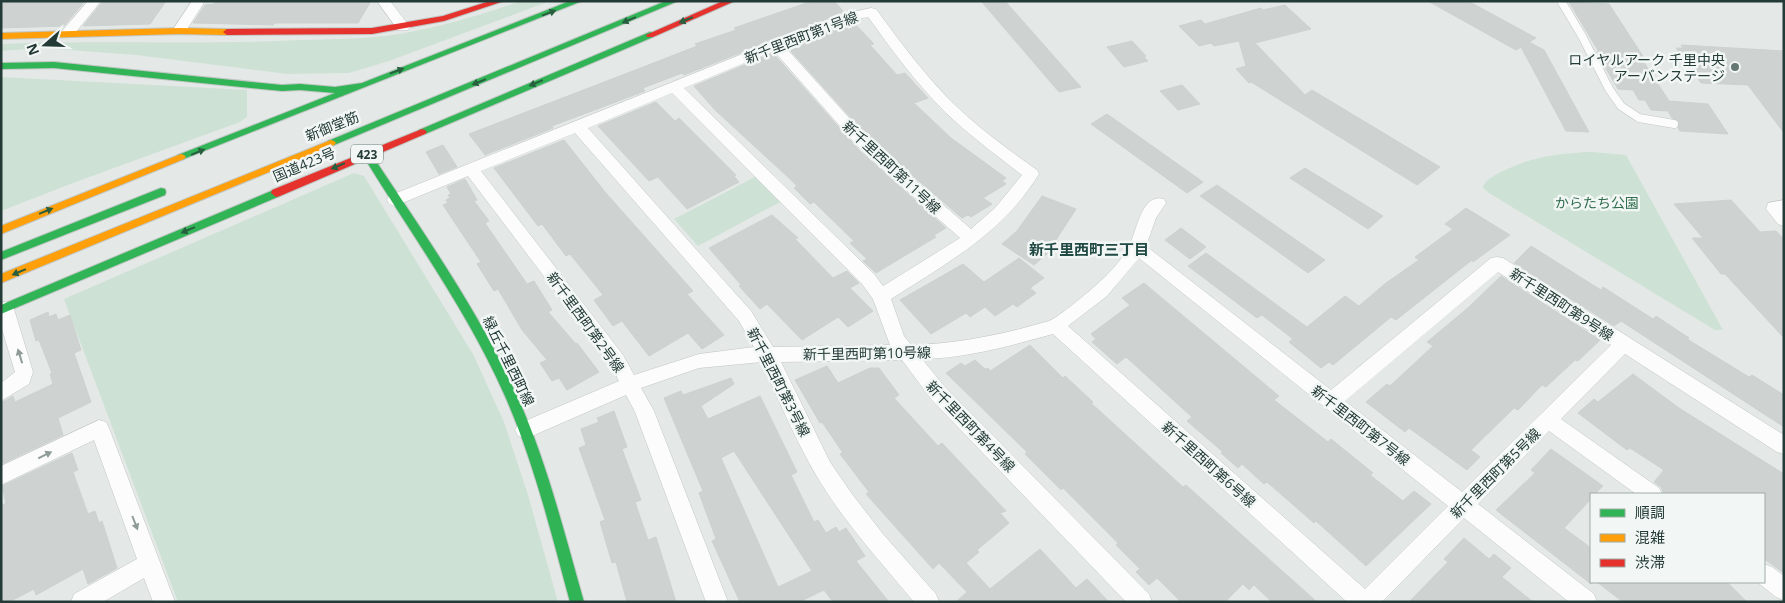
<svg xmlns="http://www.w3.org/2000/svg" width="1785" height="603" font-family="'Open Sans','Noto Sans JP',sans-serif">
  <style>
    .green { fill: #cee1d5 }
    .building { fill: #ced2d1; stroke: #ccd2d0; fill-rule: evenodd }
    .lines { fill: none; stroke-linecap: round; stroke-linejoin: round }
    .lane-casing { stroke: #c1c6c4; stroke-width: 9 }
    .street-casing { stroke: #c1c6c4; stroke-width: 1 }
    .fast-casing { stroke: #c0c6c4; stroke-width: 2 }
    .slow-casing { stroke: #c0c6c4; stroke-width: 2 }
    .jam-casing { stroke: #c0c6c4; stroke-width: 2 }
    .lane { stroke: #fbfcfb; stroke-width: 8 }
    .street { fill: #fbfcfb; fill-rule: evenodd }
    .fast { fill: #30b455; fill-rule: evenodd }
    .slow { fill: #ff9f0a; fill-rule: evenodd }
    .jam { fill: #e5322d; fill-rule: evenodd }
    .oneway { fill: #275f3f }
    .oneway2 { fill: #8f9b98 }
    .poi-dot { fill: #677774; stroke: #f2f7f5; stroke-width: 2 }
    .labels { text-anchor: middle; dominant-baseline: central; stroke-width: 5; stroke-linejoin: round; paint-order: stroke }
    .shield { fill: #f2f7f5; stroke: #61736f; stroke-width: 1 }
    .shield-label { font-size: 12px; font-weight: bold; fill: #233a36 }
    .street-label { font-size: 14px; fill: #233a36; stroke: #f2f7f5 }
    .poi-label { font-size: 14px; fill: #233a36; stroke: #f2f7f5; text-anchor: end }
    .park-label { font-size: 14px; fill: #316e4e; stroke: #f2f7f5 }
    .neighbourhood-label { font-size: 15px; font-weight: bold; fill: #214a44; stroke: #f2f7f5 }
  </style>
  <rect width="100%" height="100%" fill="#e4e9e7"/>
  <path class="green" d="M521,1H550L389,61L349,73L287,74L136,55L42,48L1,51V44C101,40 201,45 301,40C339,39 378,39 415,31C451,24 486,13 521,1Z
    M1,77L247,90V117L240,122L73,183L1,211Z
    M1592,152L1626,155L1723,330H1715L1489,193L1483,188C1484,181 1493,176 1499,173C1530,157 1558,153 1592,152Z
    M354,173L364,176L473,354L504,422L528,495L558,602H178L64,299Z
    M755,177L780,202L698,246L674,219Z"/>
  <path class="building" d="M1,1H85L64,26L1,28Z
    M103,1H166L150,24L83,26Z
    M216,1H371L358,23H275L273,25L193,23L205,5L214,4Z
    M812,1H834L844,12L684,75L682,73L643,88L645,91L552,126L553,128L485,155L469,134L651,64L697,46L695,44L736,30L734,28Z
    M981,1H1005L1081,87L1059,92Z
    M1428,1H1468L1536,38L1529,42L1544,50L1589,132L1566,131L1521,47L1516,50Z
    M1569,2L1609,4L1646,61H1643L1669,101L1708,104L1728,134L1680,131L1678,128L1679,122L1672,118L1668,111L1651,110L1645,100H1639L1633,90L1618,89L1596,52H1599Z
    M1285,5L1311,29L1255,43L1305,95L1312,90L1440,167L1417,185L1251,82L1249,83L1236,69L1246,66L1239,41L1214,46L1211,43L1199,46L1179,26L1201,20L1205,24L1261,8L1263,10Z
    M853,22L874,44L870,45L897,75L905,73L928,98L914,103L951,138L1006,178L1002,181L1006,184L983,198L992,204L971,217L968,215L962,218L871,140L788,48Z
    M1132,41L1146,56L1144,57L1148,61L1124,67L1107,47Z
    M1681,45L1784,51V133L1748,85L1701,83L1676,48H1683Z
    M773,53L859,150L946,228L934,235L936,237L876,273L863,261L867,259L850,243L854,241L814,202L810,204L794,188L797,186L790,179L715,110L694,86Z
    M1182,85L1200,104L1178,110L1160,91Z
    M656,102L675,121L679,118L736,175L734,176L739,182L687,209L658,177L649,181L598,126Z
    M1107,114L1203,182L1187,193L1091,124Z
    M564,140L605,192L693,291L687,294L724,335L702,349L688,333L649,356L622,321L613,326L594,300L603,295L570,254L566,256L542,224L538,226L494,168Z
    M443,145L457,167L439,174L426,152Z
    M1305,168L1383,216L1368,229L1290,178Z
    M465,179L477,200L474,201L489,221L485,223L527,284L534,281L552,310L548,312L576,344L577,343L599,372L567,390L559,378L552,381L540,363L547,360L522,330L498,289L494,291L477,264L481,262L443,205L448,203L446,200L450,198L448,195L451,194L447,187Z
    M1217,185L1325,260L1308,273L1200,196Z
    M1042,196L1076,209L1047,254L1034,265L1002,244L1017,231Z
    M1731,200L1760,232L1776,231L1784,239V338L1725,274H1721L1692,238H1703L1674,204Z
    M1466,208L1510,235L1473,262L1472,260L1396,320L1391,317L1333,365L1329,362L1321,368L1289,342L1293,339L1262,315L1257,318L1188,266L1206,253L1307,327L1345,296L1359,306L1386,283L1419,260L1415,257L1453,229L1445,224Z
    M772,215L798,238L795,239L833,278L847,271L859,283L850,288L873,311L848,327L838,317L802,340L767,304L760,309L739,286L741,285L709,248Z
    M1181,228L1206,247L1190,259L1165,240Z
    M1531,246L1601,290L1603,287L1653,319L1656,316L1689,338L1687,339L1749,377L1752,375L1784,395V427L1621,321L1614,326L1514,263Z
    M1019,258L1044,278L1030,288L1036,293L1017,307L1013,304L995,316L985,307L970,317L966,313L931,334L900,300L963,264L984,282Z
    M1501,276L1600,340L1578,361L1575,360L1546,387L1542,385L1518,410L1514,408L1471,450L1480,457L1467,470L1409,428L1405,432L1366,402L1387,384L1390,386L1433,346L1427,342L1469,307Z
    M1144,283L1279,396L1274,400L1328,442L1331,439L1373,473L1370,475L1403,501L1414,491L1431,504L1366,566L1316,521L1314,523L1267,482L1264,484L1242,464L1238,468L1221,453L1223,452L1187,421L1192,417L1126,357L1117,364L1092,342L1096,339L1091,334L1130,305L1122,298Z
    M48,312L49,317L56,314L58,320L70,315L81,350L74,353L91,402L58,418L63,435L1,464V403L13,396L15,402L53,384L50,374L52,373L39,340L36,341L30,320Z
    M1030,345L1063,378L1065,376L1093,402L1091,403L1183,487L1186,485L1317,602H1272L1254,585L1249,590L1243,584L1225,602H1181L1157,578L1149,585L1136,572L1140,569L1116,545L1118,543L1063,488L1061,490L1025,454L1027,452L946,373L961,363L965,366L975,360L985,369L988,368L990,371Z
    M827,366L838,383L870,368H879L899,395L894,398L938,446L942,443L1006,511L1000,513L1009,523L977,550L979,552L966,563L990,589L1040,549L1076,588L1087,579L1109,602H956L967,592L939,563L933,569L866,494L869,492L840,454L843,453L822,422L820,423L795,380Z
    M1633,374L1679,408L1784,474V573L1764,559V494H1664L1661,487L1654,482L1664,470L1630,448L1627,450L1578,413L1594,399L1598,402Z
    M731,378L734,384L701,406L708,419L760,396L797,472L791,475L814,522L818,520L826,533L836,527L839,532L846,528L865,556L856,561L889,602H833L824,590L799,602H740L712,541L716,539L699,493L703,491L664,398L681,391L683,395ZM734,451L812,571L778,587L721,458Z
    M614,411L627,447L622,449L641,500L635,502L648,540L656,537L676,602H627L616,562L612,563L600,522L605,520L579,448L586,445L581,429L599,422L597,418Z
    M1551,449L1603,486L1595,494H1591V499L1564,528L1591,548V584L1496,510L1535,473L1531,470Z
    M72,453L78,470L73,472L88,514L95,511L99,523L102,521L117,568L88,584L83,569L36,595L34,589L9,602H1V506L6,503L2,486Z
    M1464,538L1489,559L1494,554L1511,568L1502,577L1533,602H1409L1448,562L1444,559Z
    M1597,582H1727L1747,602H1623Z"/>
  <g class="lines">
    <g class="lane-casing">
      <path id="lane" d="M1561,1L1582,36L1609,89L1621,106L1639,118L1674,124"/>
    </g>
    <g class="street-casing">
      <path id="street" d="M88,1H101L72,37H62L60,34L62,31Z
        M192,1H205L184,34H174L172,31Z
        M377,1H390L410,27L408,30H398Z
        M871,8L876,9C901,43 926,77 956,106C981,130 1009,150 1037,170L1039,174C1003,233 947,263 891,299L904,336L911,345C949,344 983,338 1020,329C1029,326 1040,324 1049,321C1060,316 1085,295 1095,286C1107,276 1122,260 1129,246C1137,232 1141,192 1164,199L1166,203L1156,218L1146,246L1331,390L1491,258L1497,257L1503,258L1784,435V454L1777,452L1625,354L1561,419L1659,488L1662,494H1636L1549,431L1478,504L1594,594L1597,602H1569L1464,518L1382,602H1347L1053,334C1009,346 968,358 922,359L945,387L1149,594L1152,602H1126L931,399L902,360L781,362L830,462L852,494L883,534L936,594L939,602H914C880,561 843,521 816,475C795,439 778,399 762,362L699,368L641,388L654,411L728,602H706L635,412L626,395L532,436L525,438L518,436L515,430L518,424L619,381L611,365L468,176L395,206L389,204L387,200L389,196L839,15ZM868,17C892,50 916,83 945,112C969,135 996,155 1022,175L995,208L971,229L870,141L785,47L848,21ZM774,51L860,149L960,238L883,286L874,274L684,88ZM672,93L862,284L873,299L890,345L773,347L751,311L588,128ZM575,133L739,321L754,347L699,354L634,375L623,355L481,171ZM1139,258L1448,506L1365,589L1068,326L1107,296ZM1498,272L1611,345L1462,492L1345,401Z
        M1784,200V226L1778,224L1766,209L1768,203Z
        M5,302L11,304L14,309L33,372L29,384L1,401V383L15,372L1,326V303Z
        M99,420L106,422L109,428L175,602H153L144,578L103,602H71L74,594L137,559L94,440L1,485V466Z
        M1764,564L1772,567L1784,576V600L1776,597L1757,582H1764Z"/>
    </g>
    <g class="fast-casing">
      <path id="fast" d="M570,1H582L181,160L176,157L178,155L335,93L300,90L282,91L54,68L1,69V63L54,62L282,85L300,84L335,87L362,83Z
        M666,1H678L334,145H328L326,143L328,141Z
        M650,32L653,33V37L425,134H419L417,132L419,130Z
        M367,151L370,152C422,231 478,309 517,396C547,462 564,532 584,602H570C551,532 534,462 505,396C467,310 411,234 362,154Z
        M161,188L165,189L166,192L165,195L1,260V252Z
        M276,189L281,193L280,196L1,314V305Z"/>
    </g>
    <g class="slow-casing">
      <path id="slow" d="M179,28L227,29L231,32L227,35L179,34L1,39V33Z
        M331,140L334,141L336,143L334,145L1,283V274Z
        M181,154L184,155L186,157L184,159L1,234V226Z"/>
    </g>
    <g class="jam-casing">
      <path id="jam" d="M490,1H504L444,21L372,34L227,35L223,32L227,29L372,28L443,16Z
        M723,1H735L653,37H647L646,35Z
        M422,129L425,130L427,132L425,134L280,196L276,197L271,193L272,190Z"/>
    </g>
    <use href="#lane" class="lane"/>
    <use href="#street" class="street"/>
    <use href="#fast" class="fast"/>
    <use href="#slow" class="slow"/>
    <use href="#jam" class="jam"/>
  </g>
  <defs><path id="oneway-solid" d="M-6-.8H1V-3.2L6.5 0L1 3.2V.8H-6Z" transform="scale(1.25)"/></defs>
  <g class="oneway">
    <use href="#oneway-solid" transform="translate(549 13) rotate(-21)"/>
    <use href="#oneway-solid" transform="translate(629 20) rotate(157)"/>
    <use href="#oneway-solid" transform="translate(686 20) rotate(157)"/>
    <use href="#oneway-solid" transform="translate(397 71) rotate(-21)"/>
    <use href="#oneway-solid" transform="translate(479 82) rotate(158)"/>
    <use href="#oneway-solid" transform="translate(536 83) rotate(157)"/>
    <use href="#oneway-solid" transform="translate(198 152) rotate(-22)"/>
    <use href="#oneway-solid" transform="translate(338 166) rotate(157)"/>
    <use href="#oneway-solid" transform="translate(46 211) rotate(-22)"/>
    <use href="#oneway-solid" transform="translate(188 230) rotate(157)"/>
    <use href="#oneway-solid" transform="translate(19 272) rotate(157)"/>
  </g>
  <g class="oneway2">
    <use href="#oneway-solid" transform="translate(20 356) rotate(-107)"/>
    <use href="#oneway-solid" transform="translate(45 455) rotate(-26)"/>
    <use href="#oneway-solid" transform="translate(135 523) rotate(69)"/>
  </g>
  <circle class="poi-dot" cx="1735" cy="67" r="5"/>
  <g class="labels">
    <rect class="shield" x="351" y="144.5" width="32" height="19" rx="4"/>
    <g class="shield-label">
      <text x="367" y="154">423</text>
    </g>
    <g class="street-label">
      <text transform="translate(801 37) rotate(-21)">新千里西町第1号線</text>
      <text transform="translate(332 126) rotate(-22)">新御堂筋</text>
      <text transform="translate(304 164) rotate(-23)">国道423号</text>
      <text transform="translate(892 167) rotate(43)">新千里西町第11号線</text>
      <text transform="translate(1562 304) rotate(33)">新千里西町第9号線</text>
      <text transform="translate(586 322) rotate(54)">新千里西町第2号線</text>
      <text transform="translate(867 353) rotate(-1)">新千里西町第10号線</text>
      <text transform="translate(509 361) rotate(64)">緑丘千里西町線</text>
      <text transform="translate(779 382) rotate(63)">新千里西町第3号線</text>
      <text transform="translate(1361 425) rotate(38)">新千里西町第7号線</text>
      <text transform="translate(971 426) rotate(46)">新千里西町第4号線</text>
      <text transform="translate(1209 464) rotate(42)">新千里西町第6号線</text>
      <text transform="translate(1495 473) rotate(-45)">新千里西町第5号線</text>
    </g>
    <g class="poi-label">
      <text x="1725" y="59">ロイヤルアーク 千里中央<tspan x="1725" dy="16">アーバンステージ</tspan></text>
    </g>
    <g class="park-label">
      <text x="1597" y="202">からたち公園</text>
    </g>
    <g class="neighbourhood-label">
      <text x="1089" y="249">新千里西町三丁目</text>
    </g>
  </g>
  <rect width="1785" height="603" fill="none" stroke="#233a36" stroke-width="5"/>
  <rect x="1590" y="493" width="175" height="90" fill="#f2f7f5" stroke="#9faba9"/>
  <rect x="1600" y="509" width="25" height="8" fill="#30b455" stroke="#9faba9"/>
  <text x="1635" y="518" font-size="15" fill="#233a36">順調</text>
  <rect x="1600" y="534" width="25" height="8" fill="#ff9f0a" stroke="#9faba9"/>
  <text x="1635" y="543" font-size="15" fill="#233a36">混雑</text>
  <rect x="1600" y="559" width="25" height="8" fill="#e5322d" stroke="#9faba9"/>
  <text x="1635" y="568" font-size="15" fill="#233a36">渋滞</text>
  <g transform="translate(45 45) rotate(250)" stroke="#f2f7f5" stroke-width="4" paint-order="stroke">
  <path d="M0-4L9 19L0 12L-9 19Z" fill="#233a36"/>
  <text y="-8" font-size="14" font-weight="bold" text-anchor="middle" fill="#233a36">N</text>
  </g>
</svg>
